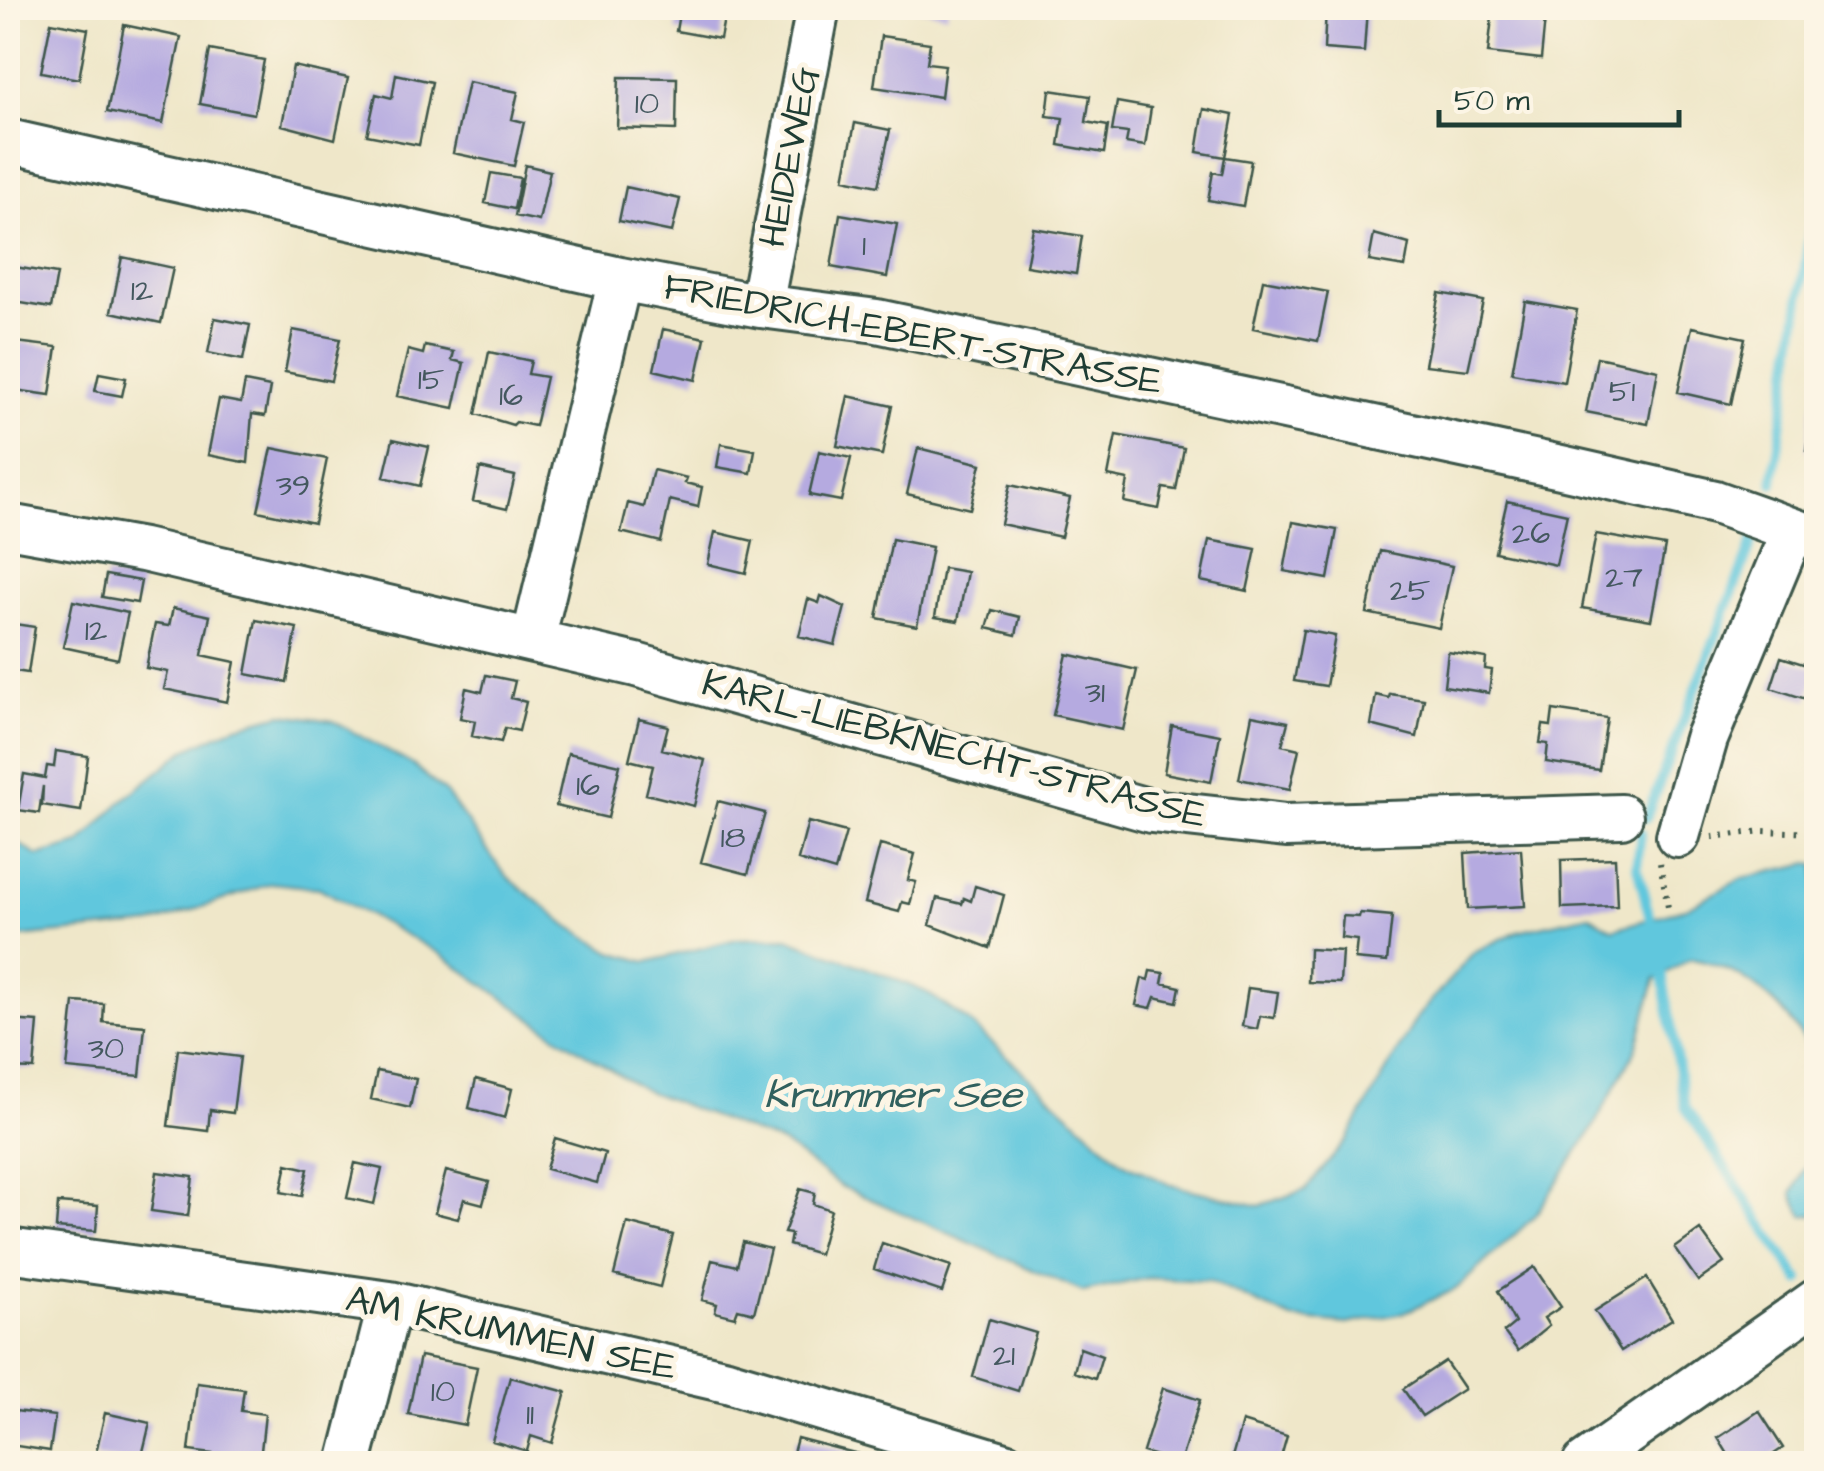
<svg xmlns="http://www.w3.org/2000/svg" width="1824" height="1471" font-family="'Architects Daughter',sans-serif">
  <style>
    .water { fill: #61c7dd; stroke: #408288; stroke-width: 2.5 }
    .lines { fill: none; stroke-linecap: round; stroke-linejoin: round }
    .stream { stroke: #61c7dd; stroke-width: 10 }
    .building { fill: #b5aae0 }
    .minor-casing { stroke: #3e564a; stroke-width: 48 }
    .path { stroke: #3e564a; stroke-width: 6; stroke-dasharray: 2.5 8; stroke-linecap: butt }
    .minor { stroke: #fff; stroke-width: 42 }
    .labels { text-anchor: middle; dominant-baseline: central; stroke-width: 10; stroke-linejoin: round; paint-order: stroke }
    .number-label { font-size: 32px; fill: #44585f }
    .street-label { font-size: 38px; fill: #1f3d34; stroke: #fcf5e5 }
    .water-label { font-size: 40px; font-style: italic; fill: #30605e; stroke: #fcf5e5 }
  </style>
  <rect width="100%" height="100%" fill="#fcf5e5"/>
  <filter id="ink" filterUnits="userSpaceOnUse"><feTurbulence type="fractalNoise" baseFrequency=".01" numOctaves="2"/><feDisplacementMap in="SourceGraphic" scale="20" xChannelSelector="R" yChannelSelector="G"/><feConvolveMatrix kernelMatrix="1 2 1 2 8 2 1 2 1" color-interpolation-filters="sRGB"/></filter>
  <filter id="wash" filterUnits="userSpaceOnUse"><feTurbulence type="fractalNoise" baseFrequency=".0048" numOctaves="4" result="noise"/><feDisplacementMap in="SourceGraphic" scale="40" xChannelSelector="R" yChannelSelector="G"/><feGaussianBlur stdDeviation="2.25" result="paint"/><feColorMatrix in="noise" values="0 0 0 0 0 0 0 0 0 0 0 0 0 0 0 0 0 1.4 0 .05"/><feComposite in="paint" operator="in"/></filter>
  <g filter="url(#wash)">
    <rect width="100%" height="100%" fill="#efe7c9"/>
    <path class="water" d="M282,714L333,721L413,765L446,793L506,876L569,926L612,952L647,962L737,939L787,938L890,977L926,992L969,1022L1122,1162L1171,1185L1259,1206L1305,1190L1347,1140L1417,1017L1474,952L1518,931L1589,915L1614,929L1686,908L1743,878L1810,863L1816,864V1065C1795,1013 1747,967 1690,959L1655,980L1636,1049L1588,1136L1534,1217L1456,1289L1403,1313L1347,1324L1292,1319L1209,1281L1148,1278L1083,1292L840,1186L784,1144L644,1090L554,1034L439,953L319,888L272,883L152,924L8,938V837L38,856L80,844L122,801L185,750L237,726Z
      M1816,1146V1214L1803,1216L1792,1194Z"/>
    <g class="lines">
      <path class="stream" d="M1773,483L1816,191
        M1646,818L1753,540
        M1641,833L1637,867L1653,930
        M1661,966L1685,1107L1800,1281"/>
    </g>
    <g id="blocks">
      <path class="building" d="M680,8H726L720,39L676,31Z
        M912,8H948L947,15Z
        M1326,8H1367L1364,52L1324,49Z
        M1493,8H1546L1541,59L1488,53Z
        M51,22L88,29L79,79L41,72Z
        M124,25L181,37L163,123L107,112Z
        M881,36L930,43L927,63L945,65L941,97L874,87Z
        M210,50L264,60L254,114L200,104Z
        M293,66L348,78L335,139L282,125Z
        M396,74L432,82L419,145L367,135L376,94L392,98Z
        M619,77L677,78L676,130L617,128Z
        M468,82L518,92L512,119L524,122L514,166L453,153Z
        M1050,90L1090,96L1086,122L1108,126L1104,153L1059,145L1063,118L1047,116Z
        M1117,102L1151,108L1145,146L1126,143L1128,133L1112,131Z
        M1204,109L1233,115L1225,157L1197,152Z
        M855,123L890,130L878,186L844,179Z
        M1225,157L1251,161L1243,206L1208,200L1213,172L1222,174Z
        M525,165L550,171L539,221L515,216Z
        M491,173L520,178L514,209L485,203Z
        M626,187L680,199L672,232L619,221Z
        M840,214L897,224L887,277L831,267Z
        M1033,228L1082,236L1076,274L1026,266Z
        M1374,234L1409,244L1405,267L1369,261Z
        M122,257L173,268L161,323L111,312Z
        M15,267L57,274L51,308L9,301Z
        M1263,280L1328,292L1318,341L1253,328Z
        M1439,293L1483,301L1468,370L1425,365Z
        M1525,301L1577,310L1564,382L1512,373Z
        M215,318L250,325L243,360L208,353Z
        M1692,327L1745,338L1731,404L1678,392Z
        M663,329L705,338L696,380L654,370Z
        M293,330L340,339L331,381L285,372Z
        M8,341L57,347L50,395L8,389Z
        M425,346L454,352L452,360L464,363L454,408L397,396L408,350L423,354Z
        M489,352L531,361L528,374L546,377L535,426L516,422L513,425L476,414Z
        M1597,357L1658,370L1648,424L1586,412Z
        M99,373L126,378L122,396L95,391Z
        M245,382L270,387L265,416L252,414L248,463L208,455L219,399L241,403Z
        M1814,395H1816V452L1806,450Z
        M848,396L892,406L882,455L837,446Z
        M1116,435L1184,448L1176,490L1163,488L1159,509L1124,502L1128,480L1108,476Z
        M393,439L429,447L420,486L384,477Z
        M721,444L755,450L751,473L717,467Z
        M272,448L327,459L314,523L258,511Z
        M918,448L981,464L970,509L907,494Z
        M819,451L851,458L841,501L809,495Z
        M480,468L515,476L507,509L473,501Z
        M653,470L687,478L685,483L702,487L698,507L670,500L661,542L621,532L628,503L644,507Z
        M1010,485L1070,498L1061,537L1001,524Z
        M1507,501L1567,514L1556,565L1495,552Z
        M1293,522L1337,530L1328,579L1284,571Z
        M715,532L753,541L746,573L708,564Z
        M1596,534L1665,546L1651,620L1582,608Z
        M892,539L932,547L917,626L877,618Z
        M1209,540L1256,549L1247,591L1201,581Z
        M1380,551L1452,566L1439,628L1367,613Z
        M943,568L967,572L958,621L935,617Z
        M106,575L141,581L137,603L102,597Z
        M821,596L845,607L835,645L799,636L808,599L819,603Z
        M73,601L128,613L118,659L63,647Z
        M173,608L210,616L202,655L235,662L227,702L164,689L168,672L146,668L155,624L169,626Z
        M992,610L1020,617L1016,635L987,628Z
        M256,620L297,628L287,682L246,674Z
        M8,623L35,627L28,673L8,670Z
        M1303,630L1335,636L1326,686L1294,681Z
        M1448,652L1486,658L1485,669L1492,670L1489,693L1444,686Z
        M1067,654L1137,670L1123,730L1053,715Z
        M1781,657L1816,668L1809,700L1771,688Z
        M486,675L515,681L511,698L526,702L519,731L505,728L501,742L472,736L475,721L460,718L466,688L482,692Z
        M1390,694L1424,699L1417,737L1371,725L1376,695L1389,698Z
        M1553,710L1607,718L1599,770L1546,762L1548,744L1540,743L1543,725L1551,726Z
        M1252,715L1288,722L1282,745L1299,749L1290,789L1239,779Z
        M639,719L668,726L662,749L705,760L694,806L646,794L653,766L629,760Z
        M1172,726L1220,735L1211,782L1164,773Z
        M56,751L88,756L81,811L42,805L43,786L39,813L18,810L24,774L45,778L47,766L54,767Z
        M568,753L620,765L608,818L556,806Z
        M718,801L765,813L748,874L701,862Z
        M808,822L846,832L835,871L798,860Z
        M880,845L915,854L908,880L916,882L910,904L902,902L899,912L865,903Z
        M1521,849L1525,906L1468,909L1465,853Z
        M1615,858L1617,906L1562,908L1561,860Z
        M975,886L1004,895L990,948L930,925L937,898L962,904L964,898L971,901Z
        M1360,913L1392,916L1387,962L1355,959L1357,940L1341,938L1343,916L1359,917Z
        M1309,949L1342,951L1340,983L1308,982Z
        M1150,971L1164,973L1162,983L1180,987L1177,1002L1155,997L1151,1008L1136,1005L1142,978L1148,980Z
        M1248,988L1278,992L1274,1018L1260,1016L1257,1029L1242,1026Z
        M74,1002L104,1004L103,1022L145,1026L140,1076L67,1069Z
        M8,1020L38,1022L34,1069L8,1068Z
        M178,1049L240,1057L233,1113L210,1110L208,1131L168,1126Z
        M377,1071L416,1079L410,1108L371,1099Z
        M476,1079L512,1089L505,1118L469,1108Z
        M555,1138L605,1153L597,1183L546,1169Z
        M355,1163L382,1169L374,1204L347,1198Z
        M287,1164L308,1169L302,1196L281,1192Z
        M446,1171L489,1182L483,1204L464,1199L458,1219L435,1213Z
        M157,1172L193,1177L188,1216L151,1211Z
        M800,1189L815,1193L813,1204L831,1210L819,1254L789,1245L791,1234L784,1233Z
        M58,1203L98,1206L96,1231L56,1228Z
        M627,1223L673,1235L660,1287L614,1275Z
        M1700,1230L1724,1263L1698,1281L1675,1248Z
        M743,1242L770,1249L754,1313L738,1309L735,1317L715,1312L717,1304L702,1300L712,1260L737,1266Z
        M882,1243L951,1266L942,1292L874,1269Z
        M1534,1267L1561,1307L1544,1318L1549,1326L1518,1351L1504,1332L1515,1323L1498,1291Z
        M1647,1278L1672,1319L1621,1351L1595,1311Z
        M989,1319L1036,1333L1018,1391L973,1377Z
        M1080,1348L1102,1356L1095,1379L1074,1372Z
        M420,1356L477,1367L465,1425L408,1414Z
        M1445,1361L1464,1389L1422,1416L1403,1389Z
        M510,1377L566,1392L552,1443L531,1436L527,1451L492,1441Z
        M197,1383L244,1389L241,1411L265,1414L260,1460L189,1451Z
        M1163,1388L1200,1400L1180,1463L1143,1452Z
        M15,1411L55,1416L50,1451L10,1445Z
        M1759,1411L1783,1448L1759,1464H1734L1718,1438Z
        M105,1413L150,1423L140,1464L95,1457Z
        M1242,1422L1287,1436L1279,1464H1230Z
        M797,1438L866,1456L864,1464H790Z"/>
    </g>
  </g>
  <g filter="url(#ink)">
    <use href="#blocks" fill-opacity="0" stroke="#3e564a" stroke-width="2.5"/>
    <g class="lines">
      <g class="minor-casing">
        <path id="minor" d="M8,141L620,279L761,306L877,321L1561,467L1715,502L1816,538
          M761,306L818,8
          M8,526L143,550L636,665L1151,811L1286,826L1621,816
          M533,640L620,279
          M1678,836L1706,739L1793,530
          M8,1250L390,1303L727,1381L1005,1464
          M349,1464L390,1303
          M1584,1464L1816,1301"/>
      </g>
      <path class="path" d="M1712,837L1762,831L1816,833
        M1660,863L1669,913"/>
      <use href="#minor" class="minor"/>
    </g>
  </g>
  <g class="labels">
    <g class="number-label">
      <text x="647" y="103">10</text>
      <text x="864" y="245">1</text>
      <text x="142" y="290">12</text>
      <text x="431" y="379">15</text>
      <text x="1622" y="391">51</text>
      <text x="511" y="395">16</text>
      <text x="293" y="485">39</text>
      <text x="1531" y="533">26</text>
      <text x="1624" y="577">27</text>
      <text x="1410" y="590">25</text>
      <text x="96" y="630">12</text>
      <text x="1095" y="692">31</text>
      <text x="588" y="785">16</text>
      <text x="733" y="837">18</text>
      <text x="106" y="1048">30</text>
      <text x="1004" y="1355">21</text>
      <text x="443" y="1391">10</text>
      <text x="530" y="1414">11</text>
    </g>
    <g class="street-label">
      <text transform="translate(790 157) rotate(-79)">HEIDEWEG</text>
      <text transform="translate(913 335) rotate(11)">FRIEDRICH-EBERT-STRASSE</text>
      <text transform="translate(954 750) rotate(15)">KARL-LIEBKNECHT-STRASSE</text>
      <text transform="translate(511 1334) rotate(12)">AM KRUMMEN SEE</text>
    </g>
    <g class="water-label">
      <text x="893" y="1095">Krummer See</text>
    </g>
  </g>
  <rect width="1824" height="1471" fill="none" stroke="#fcf5e5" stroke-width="40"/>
  <path d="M1439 110v15h240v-15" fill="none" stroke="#1f3d34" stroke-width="5"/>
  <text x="1454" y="110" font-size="30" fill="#1f3d34" stroke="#fcf5e5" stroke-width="8" paint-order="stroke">50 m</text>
</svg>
